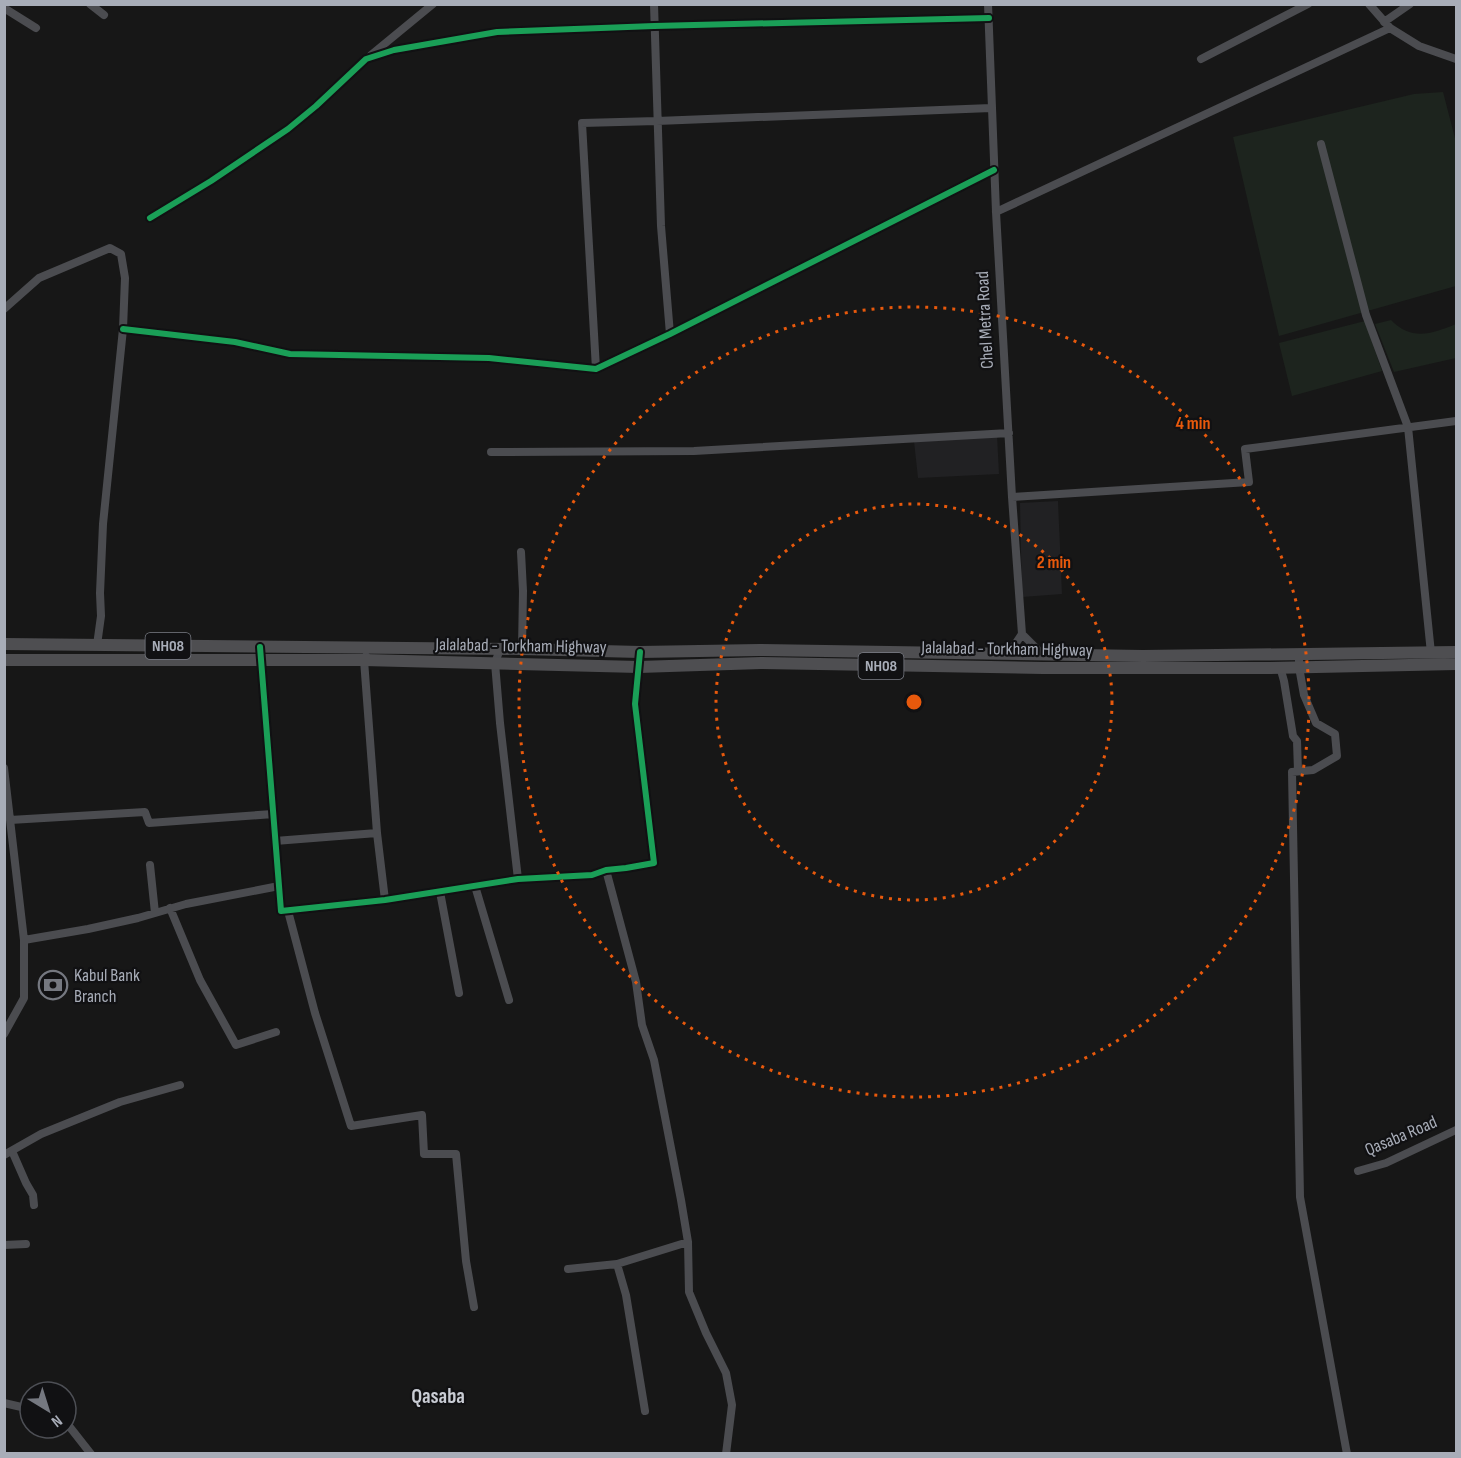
<svg xmlns="http://www.w3.org/2000/svg" width="1461" height="1458" font-family="'Sofia Sans Condensed',sans-serif">
  <style>
    .built { fill: #212123 }
    .green { fill: #1d241e }
    .lines { fill: none; stroke-linecap: round; stroke-linejoin: round }
    .minor { stroke: #4b4c50; stroke-width: 8 }
    .highway { stroke: #4e4e51; stroke-width: 12 }
    .cycleway-casing { stroke: #111113; stroke-width: 10 }
    .cycleway { stroke: #1a9f57; stroke-width: 6 }
    .ring { fill: none; stroke: #e8590c; stroke-width: 3; stroke-dasharray: 3 6 }
    .labels { text-anchor: middle; dominant-baseline: central; stroke-width: 4.5; stroke-linejoin: round; paint-order: stroke }
    .shield { fill: #111113; stroke: #7b7e86; stroke-width: 1.5 }
    .shield-label { font-size: 16px; font-weight: bold; fill: #a8adb8 }
    .street-label { font-size: 18px; fill: #a8adb8; stroke: #111113 }
    .poi-label { font-size: 18px; fill: #a8adb8; stroke: #111113; text-anchor: start }
    .quarter-label { font-size: 21px; font-weight: bold; fill: #c9ccd4; stroke: #111113 }
    .centre { fill: #e8590c; stroke: #111113; stroke-width: 3 }
    .ring-label { font-size: 18px; text-anchor: middle; font-weight: bold; fill: #e8590c; stroke: #111113; stroke-width: 4.5; stroke-linejoin: round; paint-order: stroke }
  </style>
  <rect width="100%" height="100%" fill="#171717"/>
  <path class="built" d="M997,435L999,474L918,478L914,441Z
    M1058,501L1062,594L1022,597L1020,503Z"/>
  <path class="green" d="M1443,92L1456,142V286L1279,336L1233,137L1414,94Z
    M1391,320C1411,341 1432,334 1456,324V358L1394,372L1375,324Z
    M1365,321L1382,371L1292,396L1279,343Z"/>
  <g class="lines">
    <path class="minor" d="M90,4L104,15
      M654,4L661,226L670,334
      M988,4L996,212L1012,497L1022,634
      M1369,4L1390,28L1419,46L1456,59
      M4,8L36,28
      M1384,22L1410,4
      M371,55L433,4
      M1201,59L1308,4
      M1321,144L1366,315L1408,427L1431,653
      M996,212L1390,28
      M150,218L211,181L288,129L316,106L366,59L394,50L497,32L654,26L989,18
      M4,309L39,278L110,248L121,254L125,278L123,329L103,524L100,593L101,616L97,645
      M123,329L235,342L290,354L489,358L596,369L670,334L994,170
      M596,369L582,123L657,121L991,108
      M491,452L694,451L1009,433
      M1012,497L1249,482L1245,449L1456,421
      M521,552L523,591L522,649
      M1022,634L1043,655
      M260,647L281,911L385,900L518,879L592,875L606,870L626,868L654,863L635,704L640,652
      M500,649L495,663L500,723L518,879
      M1004,653L1014,646L1022,634
      M1299,655V667L1304,695L1316,723L1335,734L1337,756L1313,770L1292,772L1300,1197L1347,1454
      M366,656L364,660L377,833L385,900
      M1280,667L1284,681L1293,736L1297,741L1298,771
      M4,768L24,940V998L4,1034
      M10,820L145,812L149,823L273,814
      M275,841L377,833
      M150,865L155,913
      M606,870L636,982L642,1025L654,1060L681,1200L688,1242L689,1292L706,1333L726,1373L732,1405L726,1454
      M475,886L509,1000
      M440,892L459,993
      M170,908L200,980L236,1045L276,1032
      M288,911L315,1013L351,1126L422,1115L424,1154H456L466,1261L474,1307
      M24,940L88,929L138,918L186,904L279,886
      M12,1151L26,1183L33,1195L34,1205
      M4,1155L41,1134L120,1102L180,1085
      M1358,1171L1386,1163L1456,1130
      M4,1245L26,1244
      M617,1264L626,1295L645,1411
      M568,1269L617,1264L688,1242
      M4,1403L30,1409
      M66,1424L69,1426L91,1454"/>
    <path class="highway" d="M4,644L522,649L640,652L759,650L1143,656L1456,652
      M4,660H364L639,667L761,663L1043,668H1270L1456,664"/>
    <g class="cycleway-casing">
      <path id="cycleway" d="M150,218L211,181L288,129L316,106L366,59L394,50L497,32L654,26L989,18
        M123,329L235,342L290,354L489,358L596,369L670,334L994,170
        M260,647L281,911L385,900L518,879L592,875L606,870L626,868L654,863L635,704L640,652"/>
    </g>
    <use href="#cycleway" class="cycleway"/>
  </g>
  <g class="ring">
    <circle cx="914" cy="702" r="198"/>
    <circle cx="914" cy="702" r="395"/>
  </g>
  <defs>
    <g id="bank-ring" transform="scale(1.5)"><circle r="9.5" fill="#111113" stroke="#757880" stroke-width="1.5"/><path d="M-6-4H6V4H-6ZM0-2.3a2.3 2.3 0 1 0 0 4.6a2.3 2.3 0 1 0 0-4.6Z" fill="#757880"/></g>
  </defs>
  <g fill-rule="evenodd">
    <use href="#bank-ring" x="53" y="985"/>
  </g>
  <g class="labels">
    <g class="shield">
      <rect x="145.5" y="633" width="45" height="26" rx="4.5"/>
      <rect x="858.5" y="653" width="45" height="26" rx="4.5"/>
    </g>
    <g class="shield-label">
      <text x="168" y="646">NH08</text>
      <text x="881" y="666">NH08</text>
    </g>
    <g class="street-label">
      <text transform="translate(985 320) rotate(-93)">Chel Metra Road</text>
      <text transform="translate(521 646) rotate(1)">Jalalabad - Torkham Highway</text>
      <text transform="translate(1007 649) rotate(1)">Jalalabad - Torkham Highway</text>
      <text transform="translate(1401 1136) rotate(-23)">Qasaba Road</text>
    </g>
    <g class="poi-label">
      <text x="74" y="975">Kabul Bank<tspan x="74" dy="21">Branch</tspan></text>
    </g>
    <g class="quarter-label">
      <text x="438" y="1396">Qasaba</text>
    </g>
  </g>
  <circle cx="914" cy="702" r="9" class="centre"/>
  <g class="ring-label">
    <text x="1193" y="429">4 min</text>
    <text x="1054" y="568">2 min</text>
  </g>
  <rect width="1461" height="1458" fill="none" stroke="#a8adb8" stroke-width="12"/>
  <g transform="translate(48 1410) rotate(142)"><circle r="28" fill="#111113" stroke="#4d4f55" stroke-width="1.5"/>
  <path d="M0-4.5L10 22L0 15L-10 22Z" fill="#757880"/>
  <text y="-9" font-size="16" font-weight="bold" text-anchor="middle" fill="#a8adb8">N</text>
  </g>
</svg>
